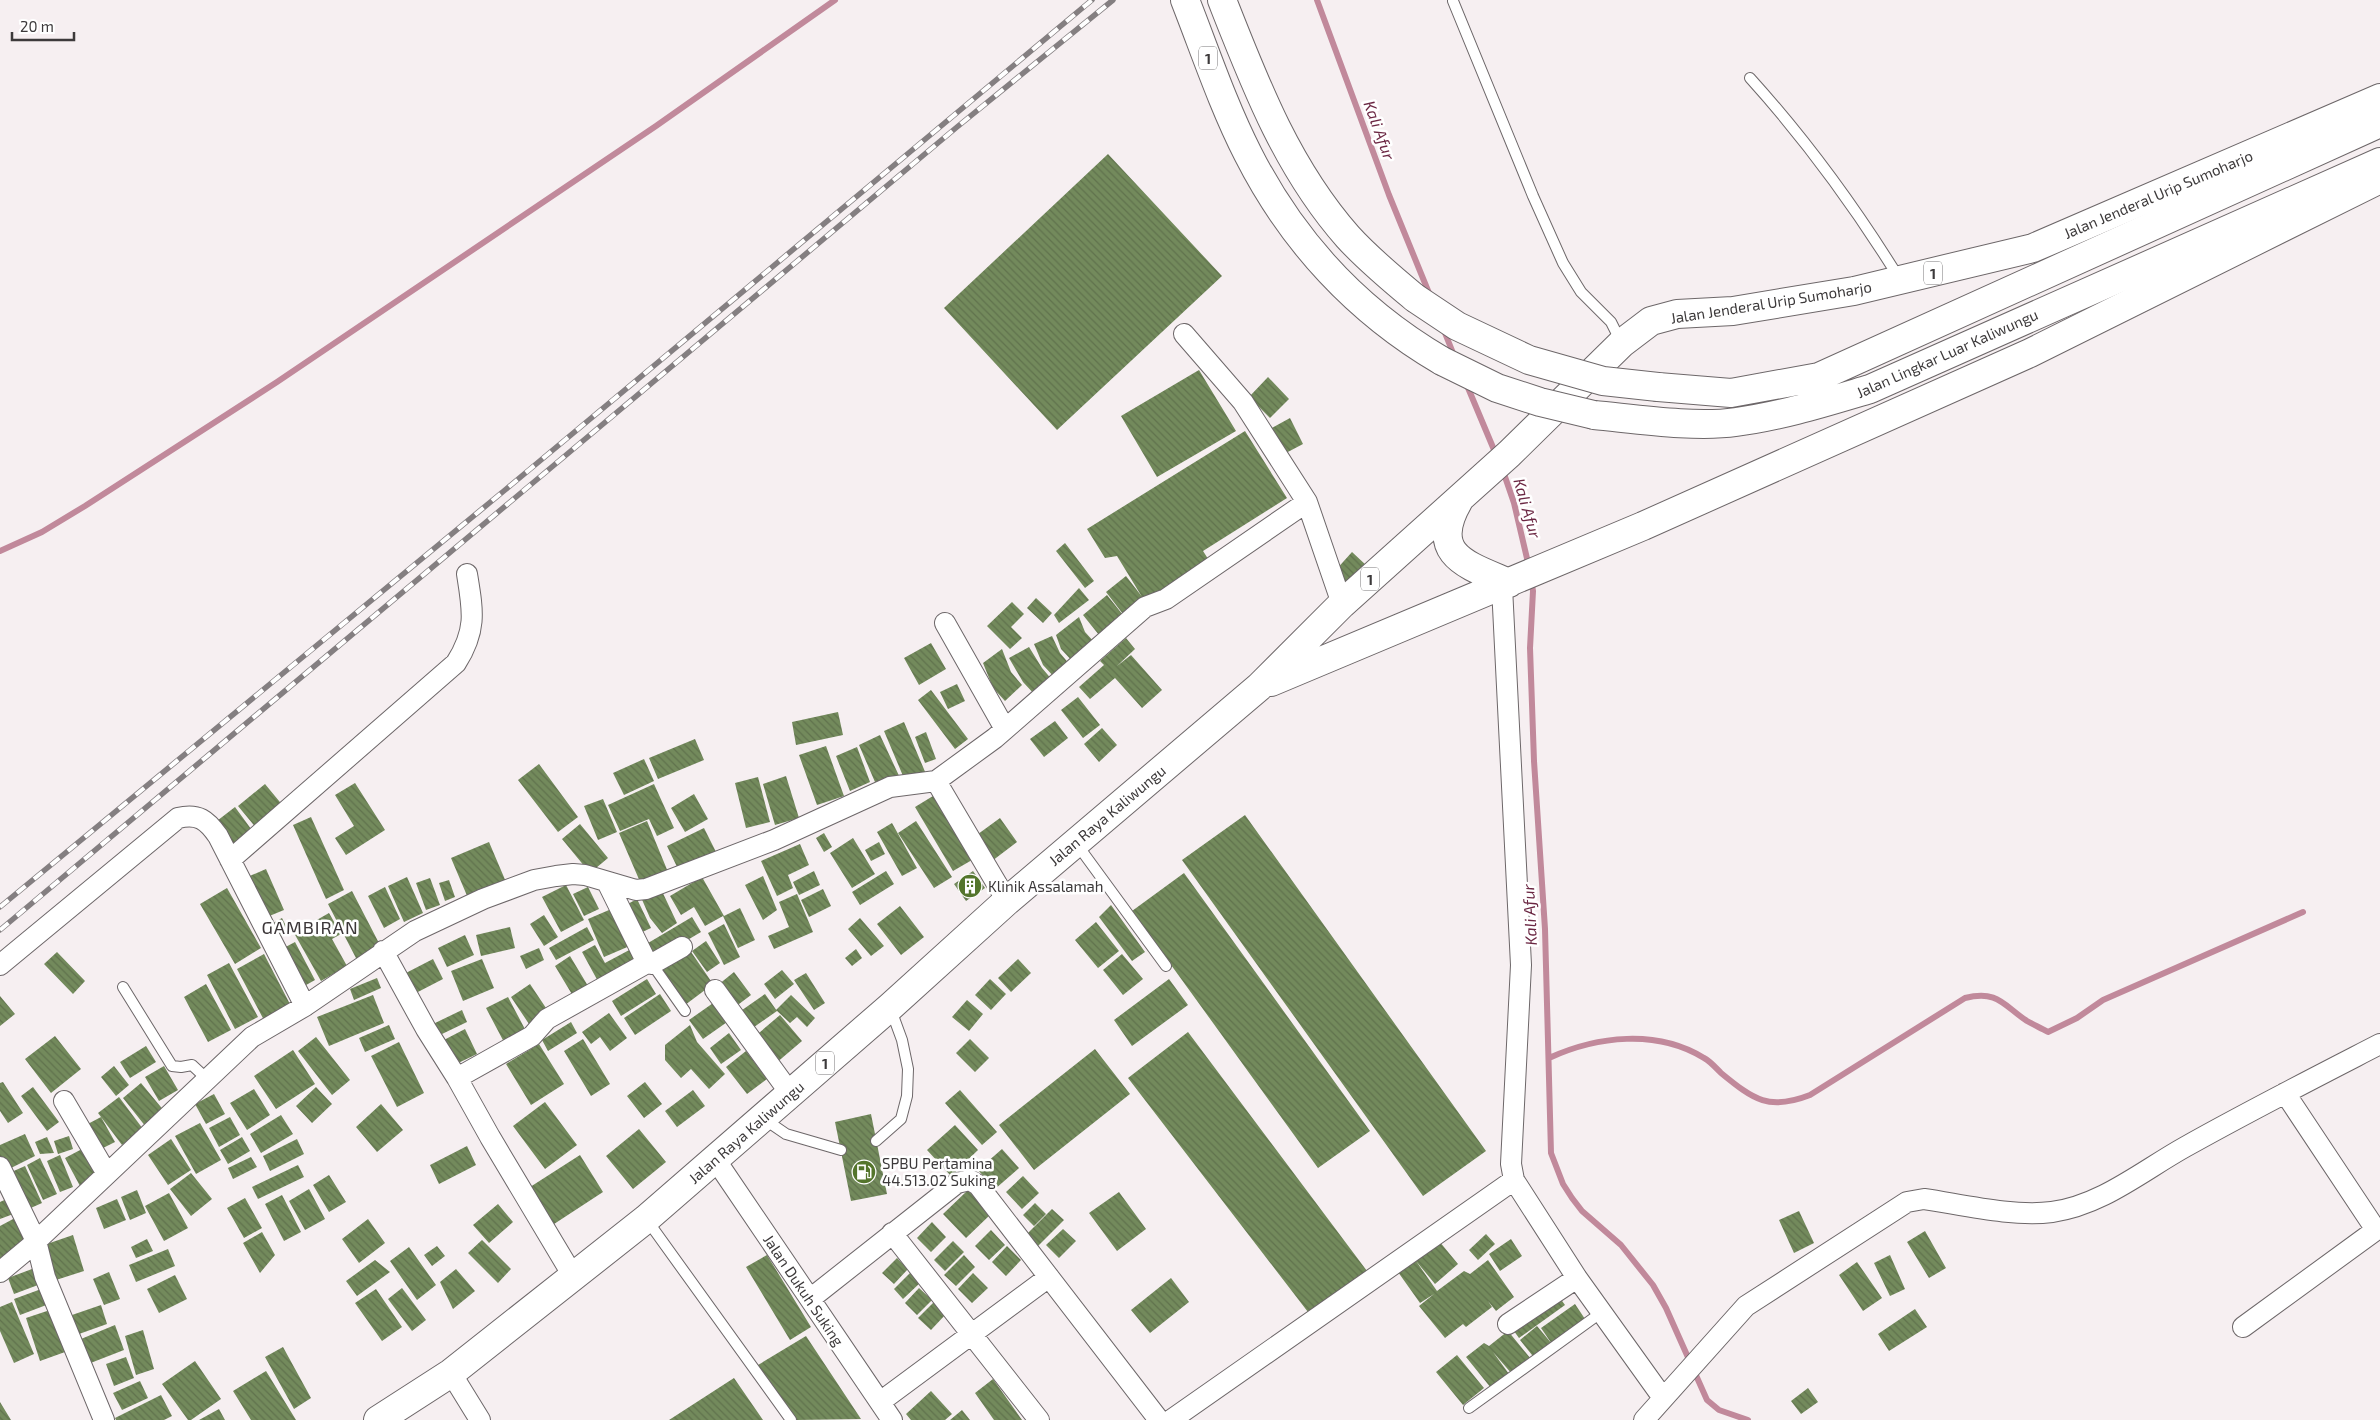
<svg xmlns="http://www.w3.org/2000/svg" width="2380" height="1420" font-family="'Exo 2',sans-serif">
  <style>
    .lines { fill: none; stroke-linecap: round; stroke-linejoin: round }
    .stream { stroke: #c1899b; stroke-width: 6 }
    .building { fill: url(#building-back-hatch) }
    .service-casing { stroke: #6d6769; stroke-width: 12 }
    .minor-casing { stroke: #6d6769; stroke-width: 22 }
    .primary-casing { stroke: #6d6769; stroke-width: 30 }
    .trunk-casing { stroke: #6d6769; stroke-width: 30 }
    .service { stroke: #fff; stroke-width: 10 }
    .minor { stroke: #fff; stroke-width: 20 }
    .primary { stroke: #fff; stroke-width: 28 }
    .trunk { stroke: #fff; stroke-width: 28 }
    .rail-casing { stroke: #847f81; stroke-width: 5.5 }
    .rail { stroke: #fff; stroke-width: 4; stroke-dasharray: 11; stroke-linecap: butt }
    .trunk-bridge-casing { stroke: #6d6769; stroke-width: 30; stroke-linecap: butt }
    .trunk-bridge { stroke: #fff; stroke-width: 28 }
    .labels { text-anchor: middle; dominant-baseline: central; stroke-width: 5; stroke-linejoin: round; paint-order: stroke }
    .shield { fill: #fff; stroke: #777576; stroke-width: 1 }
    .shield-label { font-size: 14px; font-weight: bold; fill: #3d3a3b }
    .street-label { font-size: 15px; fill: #3d3a3b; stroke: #fff }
    .poi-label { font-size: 15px; fill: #3d3a3b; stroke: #fff; text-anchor: start }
    .water-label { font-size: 16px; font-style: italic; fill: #6b2743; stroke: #fff }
    .quarter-label { font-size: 18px; letter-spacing: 1px; fill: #3b3638; stroke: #fff }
  </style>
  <defs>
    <pattern id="building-back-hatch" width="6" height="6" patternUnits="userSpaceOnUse" patternTransform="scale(1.25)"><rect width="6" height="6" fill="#738a5c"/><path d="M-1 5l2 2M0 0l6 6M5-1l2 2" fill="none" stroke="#60724d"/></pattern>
  </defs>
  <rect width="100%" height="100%" fill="#f6eff1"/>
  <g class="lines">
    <path class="stream" d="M1317,0L1389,195L1431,298
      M1443,328L1455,358
      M1466,383L1497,457
      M1502,468L1514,503L1529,567
      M0,551L42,532L85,506L277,382L656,126L835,0
      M1531,579L1533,591L1530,648L1534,761L1545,929L1551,1153L1563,1184L1572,1198L1582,1211L1621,1245L1653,1285L1666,1308L1707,1400L1719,1410L1748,1420
      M1549,1058C1597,1036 1657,1029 1704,1058C1710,1061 1716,1068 1721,1073C1754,1100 1769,1111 1810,1095L1965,998C1998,990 2003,1005 2027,1021C2034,1025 2041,1028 2048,1032L2077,1018L2103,1000L2303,912"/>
  </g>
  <path class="building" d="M1108,154L1222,276L1057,430L944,308Z
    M1199,370L1236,431L1157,477L1121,416Z
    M1268,377L1289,399L1270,418L1249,397Z
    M1290,418L1303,444L1284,454L1270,429Z
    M1245,431L1287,498L1203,551L1212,565L1147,605L1117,556L1105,558L1087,529Z
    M1065,543L1094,581L1085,588L1056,551Z
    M1352,552L1367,566L1349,585L1334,572Z
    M1126,576L1143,598L1123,614L1106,592Z
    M1079,588L1089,600L1059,623L1054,615Z
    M1107,595L1127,620L1099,635L1083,615Z
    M1036,598L1052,613L1043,623L1027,608Z
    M1012,602L1024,614L1011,627L1022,638L1010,649L987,626Z
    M1079,617L1085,632L1095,643L1074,663L1061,649L1056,635Z
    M1052,636L1060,653L1071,666L1056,679L1043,665L1034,644Z
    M1126,638L1135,649L1117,666L1131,655L1162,690L1142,708L1115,678L1090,699L1079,687L1104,665L1100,661Z
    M931,643L946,669L919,685L904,658Z
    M1029,647L1042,668L1053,681L1036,696L1023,682L1009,658Z
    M1002,649L1011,672L1022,685L1005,701L993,688L983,663Z
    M957,684L965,701L948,709L940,692Z
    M931,690L968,739L955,749L918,700Z
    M1078,697L1100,725L1083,738L1061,710Z
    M838,712L843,735L796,745L792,722Z
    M1055,721L1068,738L1044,757L1030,739Z
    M904,722L926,774L906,783L884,731Z
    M1102,728L1117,745L1099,762L1084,744Z
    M926,732L936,759L925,763L915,737Z
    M880,735L901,780L875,782L859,745Z
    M695,739L704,760L658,779L649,758Z
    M826,746L844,796L817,805L799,755Z
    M857,747L870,782L850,791L836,756Z
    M644,759L654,781L624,795L613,773Z
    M539,764L578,817L558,832L518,780Z
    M786,776L799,818L775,825L763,784Z
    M758,777L770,822L746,828L735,783Z
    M355,783L385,830L346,855L335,838L354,826L335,795Z
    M265,784L284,807L257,829L238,806Z
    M654,784L674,828L657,836L649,819L620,831L608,805Z
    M694,794L708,819L685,832L671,808Z
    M933,796L972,860L953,871L915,807Z
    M603,799L617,832L598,840L584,806Z
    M235,807L254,833L232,849L213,824Z
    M1245,815L1486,1151L1423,1196L1182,860Z
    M311,817L344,890L326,899L293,825Z
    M1000,818L1017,842L992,861L974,837Z
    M647,821L668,872L641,884L619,833Z
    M916,821L952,877L934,888L898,833Z
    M892,823L917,868L902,876L877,832Z
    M580,824L608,858L590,873L562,839Z
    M704,828L716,852L679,871L667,846Z
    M824,833L832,847L824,852L816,838Z
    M853,838L875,874L852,888L830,853Z
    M489,842L506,882L468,898L451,858Z
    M879,842L885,854L871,861L865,850Z
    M800,844L809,865L788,875L793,888L777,896L761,861Z
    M266,869L284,910L262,919L245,878Z
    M814,871L820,885L799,895L793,882Z
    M886,871L894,884L860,905L852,892Z
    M973,871L985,888L966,901L954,884Z
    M1184,873L1370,1131L1318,1168L1132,911Z
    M763,876L777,910L763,920L745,885Z
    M407,877L423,913L404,922L388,886Z
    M702,877L724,916L740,908L755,940L738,948L723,916L705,926L694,907L681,915L670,896Z
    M430,878L440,905L426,910L416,883Z
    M449,880L455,897L445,901L439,883Z
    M566,885L584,920L561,932L542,897Z
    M385,887L400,919L384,928L368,896Z
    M588,887L599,909L584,916L573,894Z
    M660,887L677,923L662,933L650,918L640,895Z
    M227,888L261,948L235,964L200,904Z
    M823,889L831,906L809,917L801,900Z
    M352,891L381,947L357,960L328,904Z
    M797,894L813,932L774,949L768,936L789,927L779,902Z
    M637,899L651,928L638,934L624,906Z
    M1111,905L1145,952L1132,961L1099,917Z
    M900,906L924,937L901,955L877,924Z
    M616,907L632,945L604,957L588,919Z
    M329,913L341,934L332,939L347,966L321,981L294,933Z
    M544,915L558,937L544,946L530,924Z
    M692,917L701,932L652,961L643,946Z
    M282,918L289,932L275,940L268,926Z
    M860,918L884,946L871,956L848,929Z
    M1096,922L1119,951L1098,968L1075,940Z
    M724,924L740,957L724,965L708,933Z
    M510,927L515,948L481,956L476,935Z
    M587,927L594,940L556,960L549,948Z
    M465,935L474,955L447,967L438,948Z
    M706,941L720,963L707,972L692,951Z
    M295,942L315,980L299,989L278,951Z
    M595,945L605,963L633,948L641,962L600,985L582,952Z
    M539,948L544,960L526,969L520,956Z
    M689,949L713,984L685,1005L659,969Z
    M856,949L862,958L852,966L845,958Z
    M57,952L85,981L73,994L44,964Z
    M264,954L292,1008L265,1022L237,969Z
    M1122,954L1143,979L1123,995L1103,970Z
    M570,956L588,986L573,996L555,966Z
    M433,959L443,979L414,994L404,974Z
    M482,959L494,988L463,1001L451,971Z
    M1018,959L1031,973L1011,992L998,978Z
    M229,963L258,1017L235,1029L207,975Z
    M782,970L794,984L775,999L764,984Z
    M734,972L751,995L735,1007L718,985Z
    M806,973L825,1003L814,1010L794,980Z
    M377,978L381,988L354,1000L350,989Z
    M647,979L656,994L621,1016L612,1001Z
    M990,979L1006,994L991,1010L975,995Z
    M1169,979L1188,1005L1132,1046L1114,1020Z
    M206,984L231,1030L208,1042L184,997Z
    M530,984L548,1011L529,1024L511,997Z
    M660,994L671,1011L635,1035L624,1018Z
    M765,994L777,1011L747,1032L735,1015Z
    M373,995L384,1023L329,1046L317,1017Z
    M791,995L815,1018L807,1027L797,1017L790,1023L776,1010Z
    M0,996L15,1014L0,1026Z
    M508,997L527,1033L505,1044L486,1008Z
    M967,1000L983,1014L969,1031L952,1017Z
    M716,1001L730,1020L703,1039L689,1020Z
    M462,1010L467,1022L442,1034L433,1024Z
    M609,1013L627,1038L610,1051L600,1037L591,1044L582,1032Z
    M780,1015L802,1041L775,1064L753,1038Z
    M571,1022L577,1033L548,1051L542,1040Z
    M389,1025L395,1039L365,1052L359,1038Z
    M690,1025L697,1042L725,1074L709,1089L691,1069L681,1078L665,1060V1045Z
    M465,1029L477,1054L454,1065L442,1041Z
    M1188,1032L1367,1271L1308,1312L1128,1078Z
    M729,1033L741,1050L721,1064L710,1048Z
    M55,1036L81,1069L51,1093L25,1059Z
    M316,1037L350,1080L332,1095L298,1051Z
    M583,1039L610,1084L591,1096L564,1051Z
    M970,1039L989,1058L975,1072L956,1053Z
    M399,1042L424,1093L397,1107L371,1056Z
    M539,1044L564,1084L531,1105L506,1064Z
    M146,1046L156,1062L130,1078L120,1062Z
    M1095,1049L1130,1094L1034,1170L999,1125Z
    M293,1050L315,1084L276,1109L254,1076Z
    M746,1051L767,1079L747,1094L726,1067Z
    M114,1066L129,1085L116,1096L101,1077Z
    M164,1066L178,1090L159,1101L145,1077Z
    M3,1082L23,1113L8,1123L0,1111V1083Z
    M645,1082L662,1104L644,1118L627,1096Z
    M141,1083L165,1112L146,1127L123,1098Z
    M33,1087L59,1122L47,1131L21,1096Z
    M316,1087L332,1104L312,1123L296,1106Z
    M254,1089L270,1115L247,1130L230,1103Z
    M693,1090L705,1106L677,1127L665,1111Z
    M960,1090L997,1132L982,1145L945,1103Z
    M214,1094L225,1114L206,1124L195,1104Z
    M119,1097L143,1129L122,1145L98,1113Z
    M545,1102L577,1145L545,1169L513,1126Z
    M381,1104L403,1130L377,1152L356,1127Z
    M871,1114L887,1194L851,1201L835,1122Z
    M281,1115L293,1134L261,1153L250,1134Z
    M101,1117L115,1142L97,1151L84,1126Z
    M230,1117L240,1135L219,1147L209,1128Z
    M200,1123L221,1160L196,1174L175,1136Z
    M955,1125L978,1150L951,1176L927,1150Z
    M639,1129L666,1162L633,1189L606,1156Z
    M25,1134L35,1156L3,1172L0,1165V1145Z
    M69,1136L73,1149L58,1154L54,1141Z
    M47,1137L54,1153L40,1154L35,1142Z
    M242,1137L250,1151L228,1164L220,1150Z
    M171,1139L191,1170L168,1185L148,1155Z
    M297,1139L304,1154L270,1171L263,1156Z
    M467,1146L476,1165L439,1184L430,1165Z
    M82,1149L97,1178L80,1186L65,1158Z
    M1002,1149L1019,1168L995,1189L978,1170Z
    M60,1155L73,1187L60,1192L47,1161Z
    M580,1155L603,1192L551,1226L527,1189Z
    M251,1157L257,1167L233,1179L228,1168Z
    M40,1158L57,1194L43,1200L27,1165Z
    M298,1165L304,1177L258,1199L252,1187Z
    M25,1166L42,1203L24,1211L7,1174Z
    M191,1173L212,1199L191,1216L170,1189Z
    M329,1175L346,1202L329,1212L313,1185Z
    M1023,1176L1039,1193L1022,1209L1006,1192Z
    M309,1189L325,1219L305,1230L289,1201Z
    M137,1190L146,1213L130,1220L121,1197Z
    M968,1190L991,1214L966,1238L943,1214Z
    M1119,1192L1146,1229L1117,1251L1089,1213Z
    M169,1193L188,1228L164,1241L145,1206Z
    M282,1195L301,1232L284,1241L265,1204Z
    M11,1197L16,1213L0,1219V1202Z
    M245,1198L262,1228L244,1238L227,1208Z
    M117,1199L126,1220L104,1229L96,1208Z
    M1035,1203L1046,1214L1034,1226L1023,1215Z
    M498,1204L513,1222L489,1243L473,1225Z
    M1052,1209L1064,1220L1038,1246L1027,1234Z
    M1799,1211L1814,1243L1794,1253L1779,1220Z
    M15,1218L31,1246L0,1263V1226Z
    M368,1219L385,1243L359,1263L342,1239Z
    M932,1222L946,1237L931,1252L917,1238Z
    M1063,1229L1076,1241L1059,1258L1046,1245Z
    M991,1230L1005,1245L989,1260L975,1246Z
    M1925,1231L1946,1268L1929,1278L1907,1242Z
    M262,1232L275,1255L260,1273L243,1243Z
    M1486,1234L1495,1244L1478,1260L1469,1250Z
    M73,1235L84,1271L56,1280L44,1245Z
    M147,1239L153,1251L136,1258L131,1247Z
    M1511,1239L1522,1256L1500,1271L1489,1254Z
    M482,1240L511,1269L498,1283L468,1253Z
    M953,1241L964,1252L945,1271L934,1260Z
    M1439,1241L1458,1264L1435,1284L1416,1261Z
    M437,1246L445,1256L432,1266L424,1255Z
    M1007,1246L1021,1260L1006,1276L992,1262Z
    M409,1247L436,1285L417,1300L390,1261Z
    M168,1249L175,1266L136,1282L129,1265Z
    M767,1255L811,1327L790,1340L746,1267Z
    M964,1255L975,1267L956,1286L944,1275Z
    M1890,1255L1905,1289L1890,1296L1874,1263Z
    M897,1258L908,1269L894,1284L882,1273Z
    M375,1260L390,1272L357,1296L346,1281Z
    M1488,1260L1514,1297L1496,1311L1488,1301L1492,1307L1466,1327L1463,1324L1445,1338L1419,1306L1434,1294L1420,1303L1398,1272L1416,1261L1437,1291L1464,1271L1470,1274Z
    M1857,1262L1882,1298L1863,1311L1839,1275Z
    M32,1269L38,1285L14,1294L8,1278Z
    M456,1269L475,1291L453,1309L440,1282Z
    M109,1272L120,1299L104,1305L93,1279Z
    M911,1272L921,1282L903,1299L894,1289Z
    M973,1273L988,1288L972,1303L958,1289Z
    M175,1275L187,1299L159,1313L147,1289Z
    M1171,1278L1189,1302L1150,1333L1131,1310Z
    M44,1288L49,1304L20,1315L14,1299Z
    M402,1288L426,1320L412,1331L388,1299Z
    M919,1288L932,1300L917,1315L905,1303Z
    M376,1289L402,1327L382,1341L355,1303Z
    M1557,1294L1565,1305L1519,1338L1511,1327Z
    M12,1302L34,1354L14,1363L0,1331V1307Z
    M934,1302L946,1314L931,1330L918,1318Z
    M1575,1304L1587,1322L1536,1360L1520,1340L1537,1326L1552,1344L1541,1328Z
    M101,1305L107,1324L79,1334L72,1315Z
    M1915,1309L1927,1327L1889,1351L1878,1334Z
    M50,1310L65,1352L40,1361L26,1318Z
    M115,1325L124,1350L88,1364L81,1339Z
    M143,1330L154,1369L136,1375L125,1336Z
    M1508,1331L1531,1359L1512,1374L1493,1352L1509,1374L1491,1388L1466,1357L1484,1343L1489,1346Z
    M806,1336L861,1419L797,1420L758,1365Z
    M283,1347L311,1398L294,1409L265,1357Z
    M1457,1355L1484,1388L1463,1405L1436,1372Z
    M126,1357L134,1378L114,1386L106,1364Z
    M195,1361L221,1399L191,1420H188L162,1384Z
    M266,1371L296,1420H251L233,1391Z
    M734,1378L763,1420H669Z
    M993,1379L1022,1420H994L975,1393Z
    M140,1381L148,1398L122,1410L113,1393Z
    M1808,1388L1818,1402L1801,1414L1791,1401Z
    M931,1391L952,1414L945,1420H911L906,1414Z
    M161,1395L172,1416L164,1420H116L115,1418Z
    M0,1402L11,1420H0Z
    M219,1409L225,1420H199Z
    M962,1410L970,1420H950Z"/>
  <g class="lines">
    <g class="service-casing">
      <path id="service" d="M1453,1L1533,196L1563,263L1581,292L1611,322L1621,342
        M1750,78C1806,140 1855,207 1899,278
        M1076,843L1166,966
        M652,964L685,1011
        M123,987L172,1066L181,1067L192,1065L207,1079
        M764,1119L786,1134L841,1150
        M876,1141L901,1119L907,1096L908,1069L902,1040L891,1010
        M647,1220L791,1420
        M1469,1408L1602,1312"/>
    </g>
    <g class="minor-casing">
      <path id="minor" d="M1184,334L1243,402L1307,502
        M1502,587L1521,965L1511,1164L1514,1180L1577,1278L1663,1398
        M945,623L1005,729
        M936,781L1007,901
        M230,860L456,663C477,630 473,611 467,574
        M607,882L647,963
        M383,951L426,1029L457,1078L490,1137L573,1276
        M0,965L178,818C198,813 207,820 218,836L305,1006
        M715,990L790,1093
        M457,1078L532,1036L547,1019L647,963L652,964L682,947
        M64,1101L107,1174
        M715,1159L892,1420
        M0,1167L36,1241L45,1277L104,1420
        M892,1233L1039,1420
        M0,1272L30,1247L252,1037L305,1006L415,931L483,899L534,880L556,876L573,874L585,875L636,890L646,889L774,840L890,787L936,781L995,738L1145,607L1166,599L1307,502L1342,604
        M810,1299L957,1183L970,1180L978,1185L1159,1420
        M1508,1324L1577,1278
        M2243,1327L2376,1230L2285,1093
        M451,1373L480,1420
        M880,1402L1049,1277
        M1171,1420L1514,1180
        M1644,1420L1746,1306L1907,1202L1924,1199C1964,1205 2013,1217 2052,1212C2102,1205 2142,1171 2185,1147C2249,1111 2314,1078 2380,1044"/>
    </g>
    <g class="primary-casing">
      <path id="primary" d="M1459,500C1427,555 1467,565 1509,583
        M1271,682L1643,526L2030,353L2380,179
        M378,1420L451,1373L646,1219L890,1007L1007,901L1259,687L1342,604L1509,454L1622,343L1651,321L1677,314L1733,311L1854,291L2033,248L2380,98"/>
    </g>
    <g class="trunk-casing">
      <path id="trunk" d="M1185,0C1205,51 1223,105 1248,154C1292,241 1358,312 1442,361
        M1222,0C1255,84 1287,168 1348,237C1368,259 1392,279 1415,298
        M1658,387L1731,393L1819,377L2380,123
        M1594,415C1636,419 1695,428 1736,422C1782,416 1826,402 1870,389L2380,162"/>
    </g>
    <use href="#service" class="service"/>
    <use href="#minor" class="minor"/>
    <use href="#primary" class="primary"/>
    <use href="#trunk" class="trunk"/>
    <g class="rail-casing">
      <path id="rail" d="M0,907L505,490L1092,0
        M0,930L957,127L1113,0"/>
    </g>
    <use href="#rail" class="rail"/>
    <g class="trunk-bridge-casing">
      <path id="trunk-bridge" d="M1415,298L1457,326L1529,360L1603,381L1658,387
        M1442,361L1497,388L1540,402L1594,415"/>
    </g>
    <use href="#trunk-bridge" class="trunk-bridge"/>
  </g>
  <defs>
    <g id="building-disc" transform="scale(1.25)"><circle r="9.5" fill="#54752c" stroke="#fff"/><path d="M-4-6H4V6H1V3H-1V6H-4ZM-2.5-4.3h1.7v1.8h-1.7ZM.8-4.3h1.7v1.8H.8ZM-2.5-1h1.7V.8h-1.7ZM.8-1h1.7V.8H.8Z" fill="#fff"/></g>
    <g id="fuel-disc" transform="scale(1.25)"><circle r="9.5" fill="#54752c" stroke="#fff"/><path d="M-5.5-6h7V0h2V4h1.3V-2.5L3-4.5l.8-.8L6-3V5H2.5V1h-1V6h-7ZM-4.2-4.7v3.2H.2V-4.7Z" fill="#fff"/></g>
  </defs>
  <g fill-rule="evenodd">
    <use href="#building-disc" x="970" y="886"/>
    <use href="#fuel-disc" x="864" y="1172"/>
  </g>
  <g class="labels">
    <g class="shield">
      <rect x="1199" y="46.5" width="18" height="23" rx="4"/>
      <rect x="1924" y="261.5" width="18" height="23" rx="4"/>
      <rect x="1361" y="567.5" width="18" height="23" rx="4"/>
      <rect x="816" y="1051.5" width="18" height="23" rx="4"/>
    </g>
    <g class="shield-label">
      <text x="1208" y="58">1</text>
      <text x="1933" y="273">1</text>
      <text x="1370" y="579">1</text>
      <text x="825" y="1063">1</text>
    </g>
    <g class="street-label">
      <text transform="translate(2158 194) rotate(-23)">Jalan Jenderal Urip Sumoharjo</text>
      <text transform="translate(1771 302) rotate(-9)">Jalan Jenderal Urip Sumoharjo</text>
      <text transform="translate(1947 353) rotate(-24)">Jalan Lingkar Luar Kaliwungu</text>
      <text transform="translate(1107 815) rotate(-40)">Jalan Raya Kaliwungu</text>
      <text transform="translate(746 1132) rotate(-41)">Jalan Raya Kaliwungu</text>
      <text transform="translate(804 1290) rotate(56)">Jalan Dukuh Suking</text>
    </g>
    <g class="poi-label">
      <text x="988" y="886">Klinik Assalamah</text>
      <text x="882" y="1163">SPBU Pertamina<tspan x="882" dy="17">44.513.02 Suking</tspan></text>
    </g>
    <g class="water-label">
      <text transform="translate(1380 130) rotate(70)">Kali Afur</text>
      <text transform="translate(1528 508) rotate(74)">Kali Afur</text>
      <text transform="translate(1529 915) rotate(-93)">Kali Afur</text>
    </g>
    <g class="quarter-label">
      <text x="310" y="927">GAMBIRAN</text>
    </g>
  </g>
  <path d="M12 32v8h62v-8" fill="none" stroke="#3d3a3b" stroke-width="2.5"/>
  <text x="20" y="32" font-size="15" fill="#3d3a3b" stroke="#ffffff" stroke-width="4" paint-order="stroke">20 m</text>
</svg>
